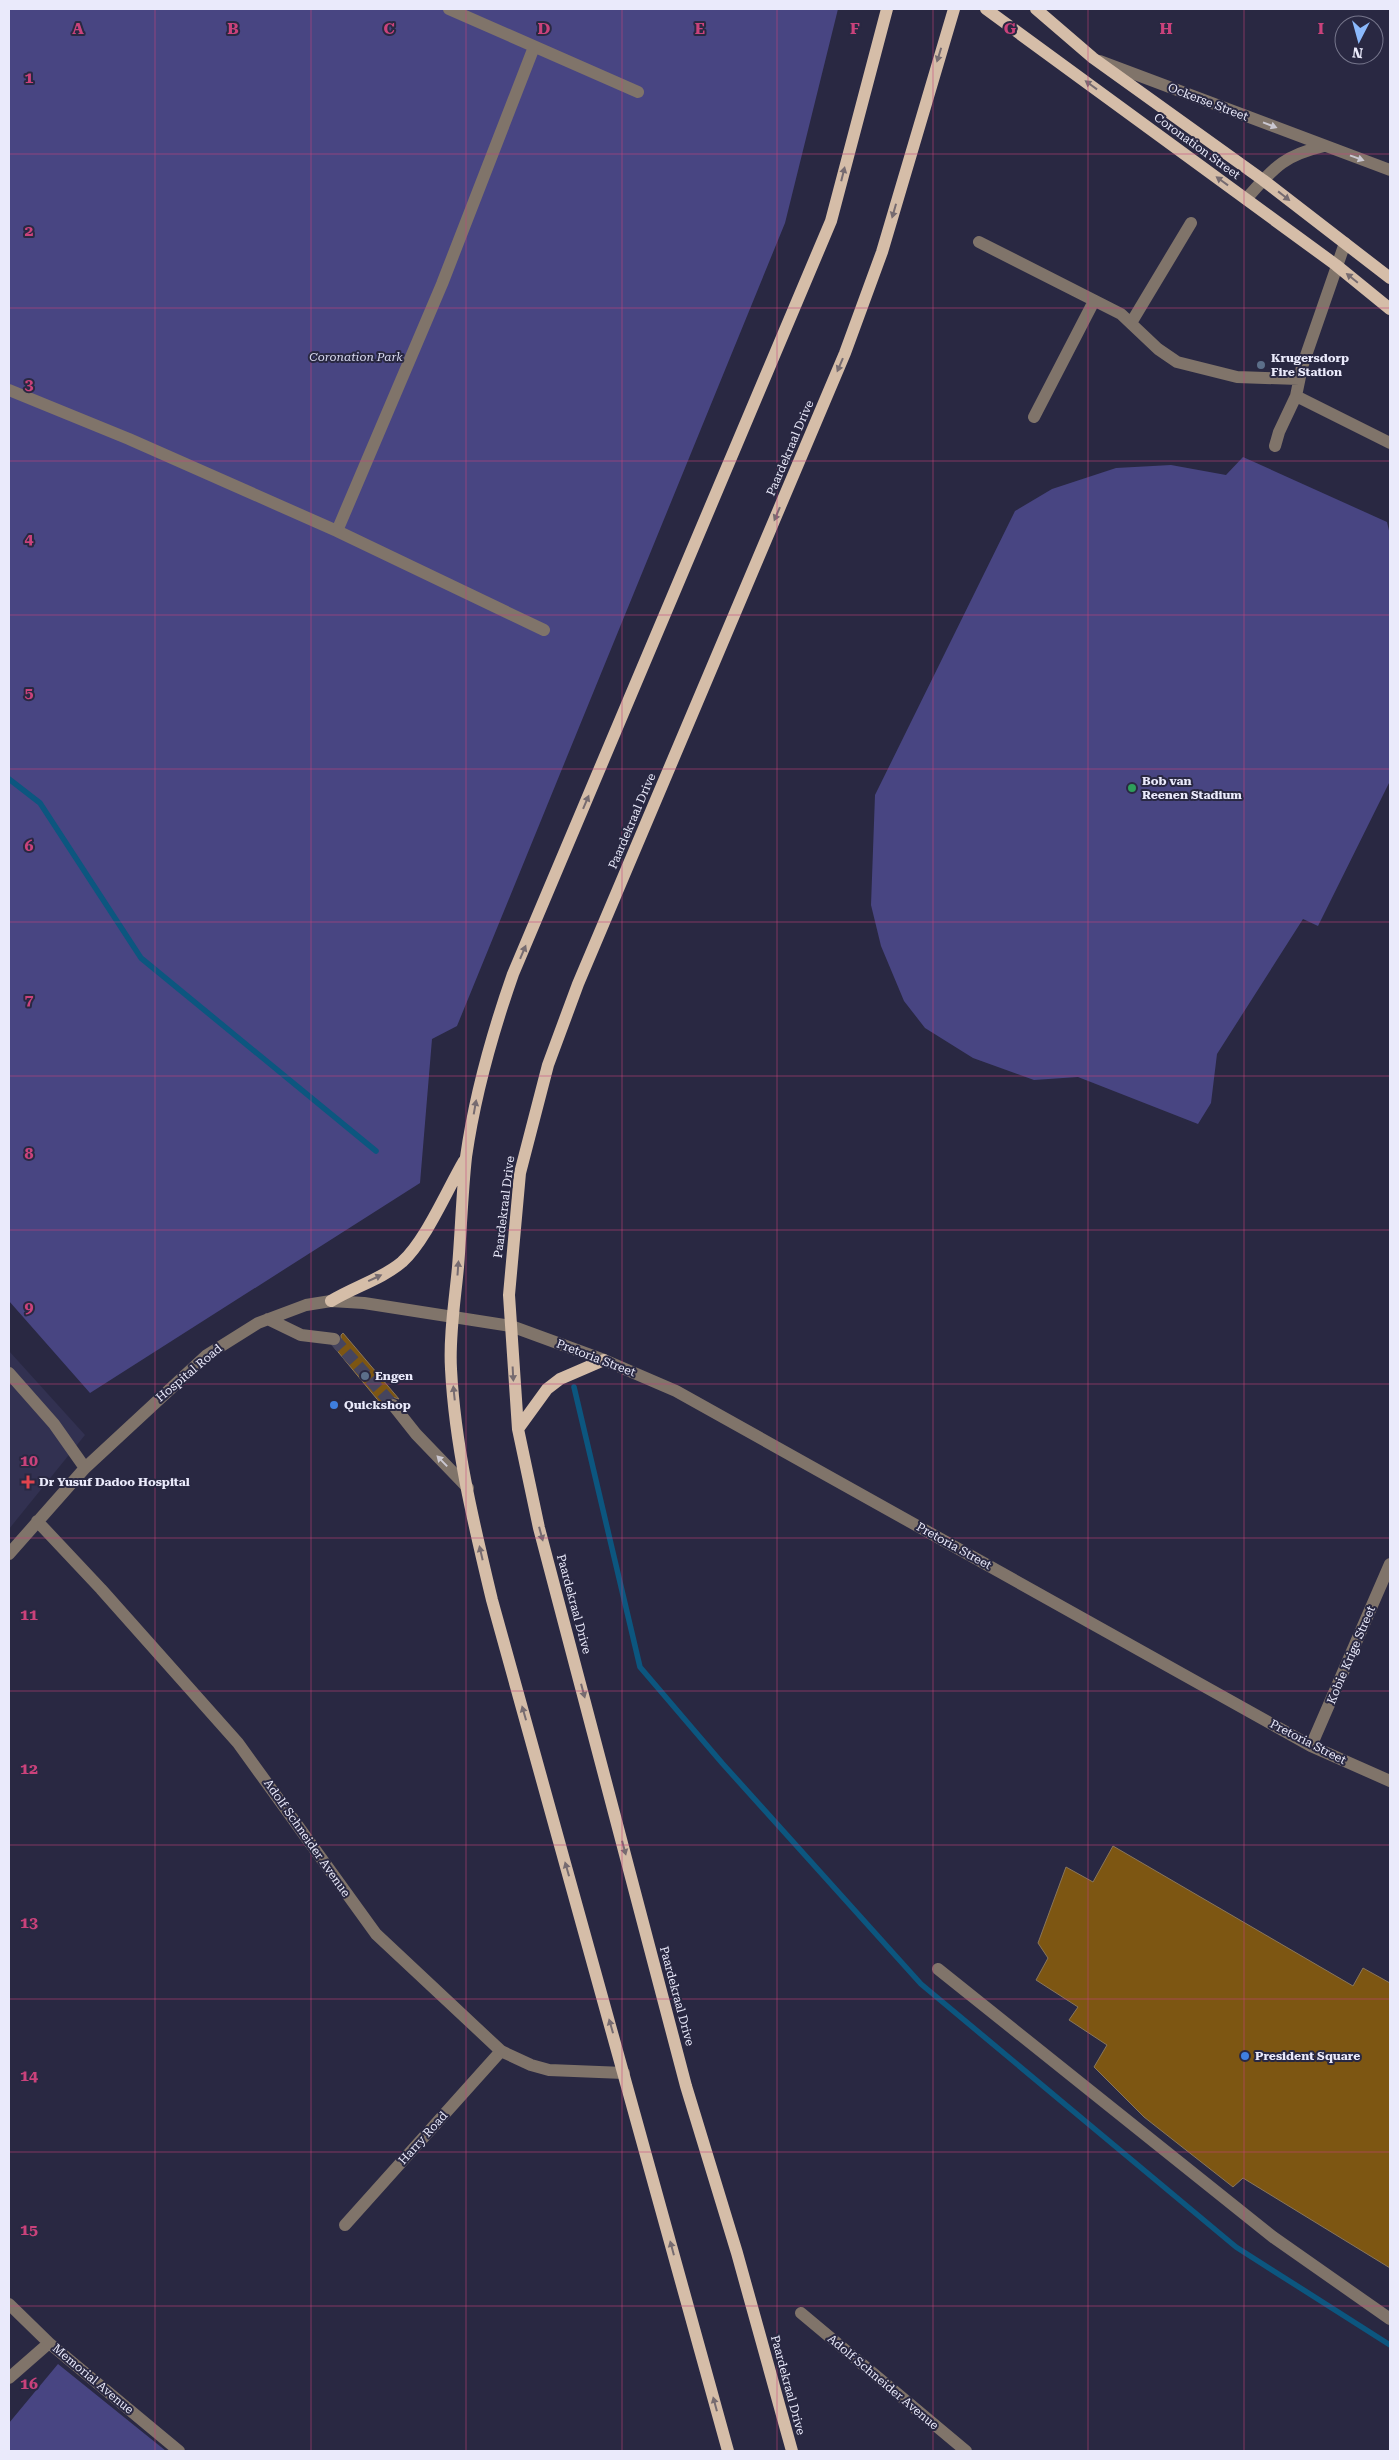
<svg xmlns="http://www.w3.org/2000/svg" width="1399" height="2460" font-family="'Roboto Serif',serif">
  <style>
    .built { fill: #323151 }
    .green { fill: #484582 }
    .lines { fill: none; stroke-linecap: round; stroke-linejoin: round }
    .stream { stroke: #0c567f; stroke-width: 5.5 }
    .building { fill: #7d5612; stroke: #89765b }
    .minor-tunnel { stroke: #46455e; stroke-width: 12; stroke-dasharray: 12 6; stroke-linecap: butt }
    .minor { stroke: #80746a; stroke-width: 12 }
    .major { stroke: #d5bda8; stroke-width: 12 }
    .oneway { fill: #766b70 }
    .oneway2 { fill: #cac7d0 }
    .grid { fill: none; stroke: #ca427b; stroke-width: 1; stroke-opacity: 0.55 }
    .service-dot { fill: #5c6f8a; stroke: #292842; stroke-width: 2 }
    .leisure-dot { fill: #2e9e5b; stroke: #292842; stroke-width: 2 }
    .shop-dot { fill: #3f7fe0; stroke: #292842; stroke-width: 2 }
    .health-dot { fill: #e0444e; stroke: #292842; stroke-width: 2 }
    .labels { text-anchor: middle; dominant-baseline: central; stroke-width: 4; stroke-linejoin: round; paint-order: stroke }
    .street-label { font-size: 12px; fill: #eaeafb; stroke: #292842 }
    .park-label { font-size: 12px; font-style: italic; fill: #d9daf0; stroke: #292842 }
    .poi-label { font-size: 12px; font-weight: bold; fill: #eaeafb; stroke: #292842; text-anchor: start }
    .grid-label { font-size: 16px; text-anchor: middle; font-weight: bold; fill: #ca427b; stroke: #292842; stroke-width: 4; stroke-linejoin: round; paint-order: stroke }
  </style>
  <rect width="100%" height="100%" fill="#292842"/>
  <path class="built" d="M9,1351L85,1435L9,1529Z"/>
  <path class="green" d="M9,9H838L785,223L457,1026L432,1039L420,1183L90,1393L9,1301Z
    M1243,457L1387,522L1390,535V781L1318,926L1303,919L1217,1054L1211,1103L1198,1124L1078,1077L1034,1080L973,1058L925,1028L904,1001L881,946L871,905L875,795L1015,511L1052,489L1116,468L1171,465L1226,475Z
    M58,2364L166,2451H9V2423Z"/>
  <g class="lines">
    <path class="stream" d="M9,779L40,803L141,958L376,1151
      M574,1387L640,1667L722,1763L921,1984L1236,2247L1390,2345"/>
  </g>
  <path class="building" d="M343,1333L399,1399L392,1397L388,1399L385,1406L386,1410L334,1347L341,1343V1335Z
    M1113,1846L1353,1986L1363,1968L1390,1983V2268L1243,2178L1233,2187L1144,2117L1094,2067L1107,2045L1069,2020L1078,2007L1036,1980L1048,1958L1038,1943L1066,1867L1093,1882Z"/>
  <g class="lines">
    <path class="minor-tunnel" d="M334,1339L393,1405"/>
    <path class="minor" d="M449,9L638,92
      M1100,61L1390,170
      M1246,199C1274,168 1282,156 1324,146
      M979,242L1121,314L1158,349L1177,362L1237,377L1299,379
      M1131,323L1191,223
      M9,390L129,439L337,531L544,630
      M1296,396L1390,443
      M1034,417L1094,301
      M1275,446L1279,432L1296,396L1302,367L1345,243
      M337,531L442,284L534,47
      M268,1319L301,1335L334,1339
      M9,1373L54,1424L85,1468
      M393,1405L416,1434L468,1488
      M37,1521L101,1589L238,1743L376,1934L501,2051L531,2065L549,2070L624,2073
      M9,1554L85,1468L207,1355L258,1323L306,1305L331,1301L364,1303L511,1326L604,1360L676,1391L1311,1746L1390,1781
      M1311,1746L1390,1564
      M938,1969L1273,2237L1390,2319
      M345,2225L501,2051
      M9,2304L49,2343L179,2451
      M801,2313L966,2451
      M9,2378L49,2343"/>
    <path class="major" d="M986,9L1336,265L1390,309
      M1036,9L1093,58L1263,180L1390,278
      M331,1301C354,1287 382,1279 402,1262C426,1240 447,1190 464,1161
      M518,1429L547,1389L560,1379L604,1360
      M728,2451L492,1600C474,1525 455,1447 451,1369C449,1336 455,1300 458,1267C461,1231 462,1194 466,1157C475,1094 492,1034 513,974L831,221L887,9
      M792,2451L737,2253L686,2086L539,1528L518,1429L509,1295L520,1173L548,1065L578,984L845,353L882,252L954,9"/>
  </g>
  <defs><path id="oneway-solid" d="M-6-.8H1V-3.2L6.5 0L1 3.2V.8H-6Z" transform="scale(1.25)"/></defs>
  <g class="oneway">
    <use href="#oneway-solid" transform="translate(939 55) rotate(107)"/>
    <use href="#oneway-solid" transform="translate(1091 85) rotate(-144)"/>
    <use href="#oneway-solid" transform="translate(843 174) rotate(-76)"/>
    <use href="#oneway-solid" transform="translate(1222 181) rotate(-144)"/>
    <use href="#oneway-solid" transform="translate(1284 196) rotate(38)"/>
    <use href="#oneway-solid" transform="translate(894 211) rotate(106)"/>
    <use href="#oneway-solid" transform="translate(1352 278) rotate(-141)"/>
    <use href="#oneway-solid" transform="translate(840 365) rotate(113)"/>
    <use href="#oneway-solid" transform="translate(777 514) rotate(113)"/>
    <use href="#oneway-solid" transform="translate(586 802) rotate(-67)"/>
    <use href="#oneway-solid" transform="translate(523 952) rotate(-67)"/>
    <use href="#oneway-solid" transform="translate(475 1107) rotate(-80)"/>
    <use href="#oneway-solid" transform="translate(458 1268) rotate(-86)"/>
    <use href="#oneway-solid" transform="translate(375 1278) rotate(-25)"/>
    <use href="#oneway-solid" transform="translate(513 1374) rotate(87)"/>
    <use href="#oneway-solid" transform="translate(454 1393) rotate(-96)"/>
    <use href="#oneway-solid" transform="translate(541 1534) rotate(75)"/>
    <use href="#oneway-solid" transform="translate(481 1553) rotate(-103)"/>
    <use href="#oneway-solid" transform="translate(583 1691) rotate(75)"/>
    <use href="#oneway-solid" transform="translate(524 1713) rotate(-106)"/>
    <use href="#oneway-solid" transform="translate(624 1848) rotate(75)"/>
    <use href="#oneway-solid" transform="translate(567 1869) rotate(-106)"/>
    <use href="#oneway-solid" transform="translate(611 2026) rotate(-106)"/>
    <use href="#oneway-solid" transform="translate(672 2248) rotate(-105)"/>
    <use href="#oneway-solid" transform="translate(715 2404) rotate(-105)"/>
  </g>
  <g class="oneway2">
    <use href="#oneway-solid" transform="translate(1270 125) rotate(21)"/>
    <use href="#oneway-solid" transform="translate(1357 158) rotate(20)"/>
    <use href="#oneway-solid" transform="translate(442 1461) rotate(-134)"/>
  </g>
  <path class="grid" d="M155,9V2451M311,9V2451M466,9V2451M622,9V2451M777,9V2451M933,9V2451M1088,9V2451M1244,9V2451M9,154H1390M9,308H1390M9,461H1390M9,615H1390M9,769H1390M9,922H1390M9,1076H1390M9,1230H1390M9,1384H1390M9,1538H1390M9,1691H1390M9,1845H1390M9,1999H1390M9,2152H1390M9,2306H1390"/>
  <g class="service-dot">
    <circle cx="1261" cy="365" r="5"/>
    <circle cx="365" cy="1376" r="5"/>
  </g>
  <circle class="leisure-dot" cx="1132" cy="788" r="5"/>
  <g class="shop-dot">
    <circle cx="334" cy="1405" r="5"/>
    <circle cx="1245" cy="2056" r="5"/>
  </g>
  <path class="health-dot" d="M25.5 1474.5h5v5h5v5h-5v5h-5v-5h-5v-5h5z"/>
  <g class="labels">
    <g class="street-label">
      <text transform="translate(1208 102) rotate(21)">Ockerse Street</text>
      <text transform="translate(1197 146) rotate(36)">Coronation Street</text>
      <text transform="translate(790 448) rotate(-67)">Paardekraal Drive</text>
      <text transform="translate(632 821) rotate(-67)">Paardekraal Drive</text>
      <text transform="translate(504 1207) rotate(-83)">Paardekraal Drive</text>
      <text transform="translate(596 1358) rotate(21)">Pretoria Street</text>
      <text transform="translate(189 1373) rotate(-40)">Hospital Road</text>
      <text transform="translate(954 1546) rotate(29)">Pretoria Street</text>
      <text transform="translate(574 1604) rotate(75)">Paardekraal Drive</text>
      <text transform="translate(1351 1655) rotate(-67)">Kobie Krige Street</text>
      <text transform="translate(1308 1742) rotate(27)">Pretoria Street</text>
      <text transform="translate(307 1838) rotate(55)">Adolf Schneider Avenue</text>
      <text transform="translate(677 1996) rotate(75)">Paardekraal Drive</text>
      <text transform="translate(423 2138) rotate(-48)">Harry Road</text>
      <text transform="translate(93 2379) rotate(40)">Memorial Avenue</text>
      <text transform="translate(883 2382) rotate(40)">Adolf Schneider Avenue</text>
      <text transform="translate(788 2385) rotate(75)">Paardekraal Drive</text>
    </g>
    <g class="park-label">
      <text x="356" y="357">Coronation Park</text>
    </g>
    <g class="poi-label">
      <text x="1271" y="358">Krugersdorp<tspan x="1271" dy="14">Fire Station</tspan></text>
      <text x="1142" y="781">Bob van<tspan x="1142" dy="14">Reenen Stadium</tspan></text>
      <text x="375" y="1376">Engen</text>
      <text x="344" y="1405">Quickshop</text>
      <text x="39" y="1482">Dr Yusuf Dadoo Hospital</text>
      <text x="1255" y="2056">President Square</text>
    </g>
  </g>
  <g class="grid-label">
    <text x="78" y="34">A</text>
    <text x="233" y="34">B</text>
    <text x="389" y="34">C</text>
    <text x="544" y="34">D</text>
    <text x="700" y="34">E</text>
    <text x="855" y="34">F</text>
    <text x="1010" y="34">G</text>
    <text x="1166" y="34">H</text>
    <text x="1321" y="34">I</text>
    <text x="29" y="83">1</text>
    <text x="29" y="236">2</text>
    <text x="29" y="390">3</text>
    <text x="29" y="544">4</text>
    <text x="29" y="698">5</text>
    <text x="29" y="851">6</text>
    <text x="29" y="1005">7</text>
    <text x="29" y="1159">8</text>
    <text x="29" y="1313">9</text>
    <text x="29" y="1466">10</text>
    <text x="29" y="1620">11</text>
    <text x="29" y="1774">12</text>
    <text x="29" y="1928">13</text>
    <text x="29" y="2081">14</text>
    <text x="29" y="2235">15</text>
    <text x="29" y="2389">16</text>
  </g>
  <rect width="1399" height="2460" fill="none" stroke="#eaeafb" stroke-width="20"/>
  <g transform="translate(1359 40) rotate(186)"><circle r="24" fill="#292842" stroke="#76768c"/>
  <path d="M0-4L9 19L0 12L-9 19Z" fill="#8bb9fc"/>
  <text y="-8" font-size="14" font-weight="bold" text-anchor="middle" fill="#eaeafb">N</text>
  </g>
</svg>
